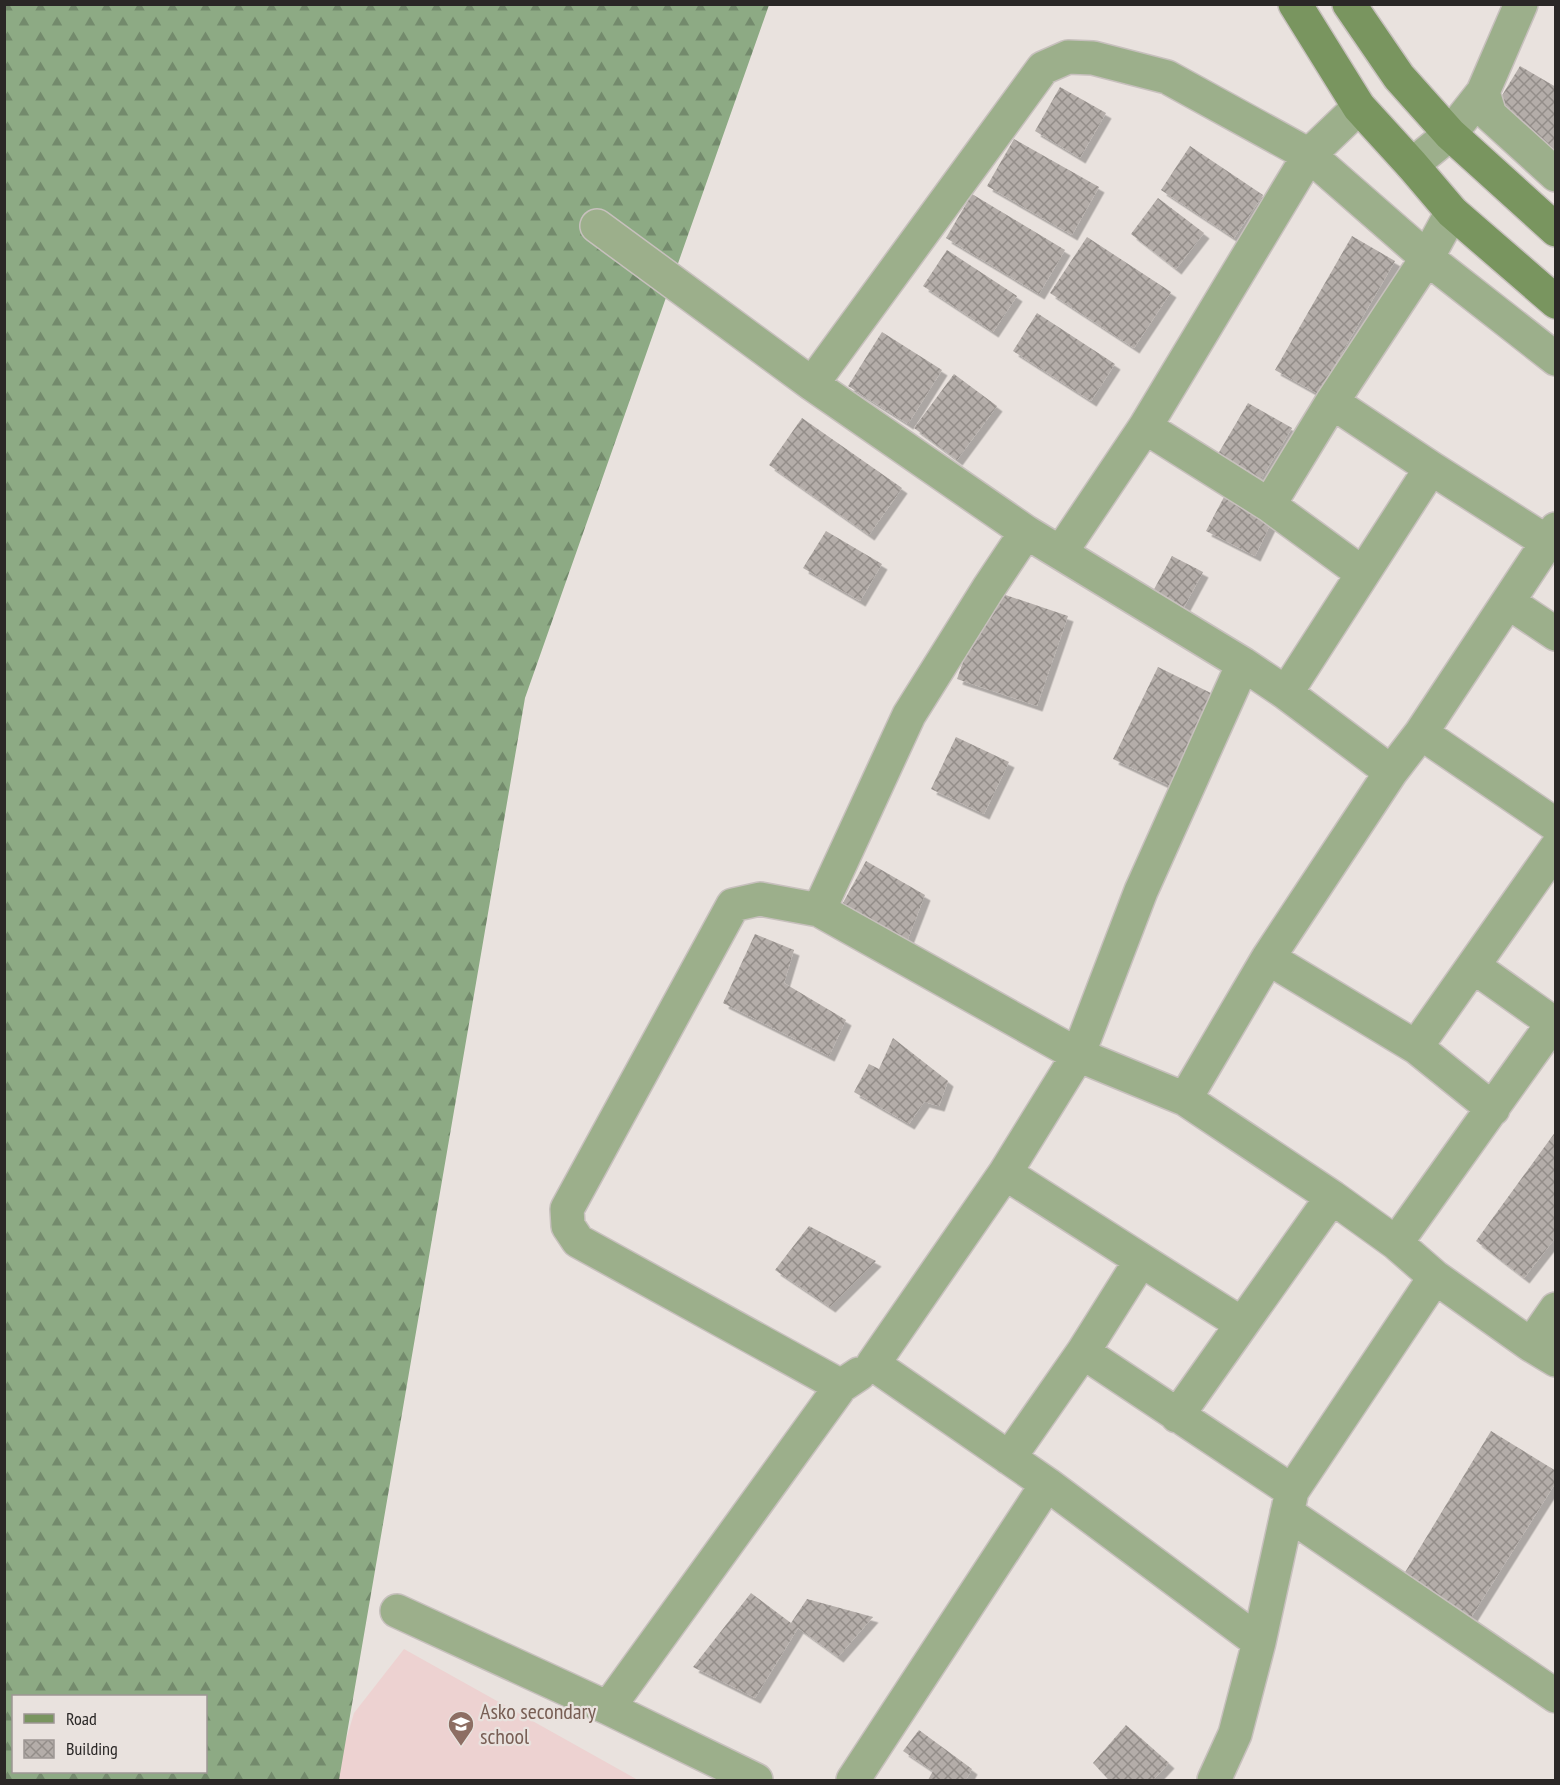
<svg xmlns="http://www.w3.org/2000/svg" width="1560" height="1785" font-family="'PT Sans Narrow',sans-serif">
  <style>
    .education { fill: #edd2d1 }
    .forest { fill: url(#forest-firs); fill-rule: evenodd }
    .building { fill: url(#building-cross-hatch); filter: url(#shadow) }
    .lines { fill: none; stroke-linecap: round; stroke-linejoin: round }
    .minor-casing { stroke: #c7c0bd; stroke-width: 36 }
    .secondary-casing { stroke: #c7c0bd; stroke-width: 36 }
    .minor { stroke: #9caf8b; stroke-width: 33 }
    .secondary { stroke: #79955f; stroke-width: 33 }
    .labels { text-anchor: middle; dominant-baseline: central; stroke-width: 4.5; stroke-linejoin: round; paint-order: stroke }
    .education-label { font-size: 22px; fill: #785e54; stroke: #e9e2de; text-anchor: start }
  </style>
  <defs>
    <pattern id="forest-firs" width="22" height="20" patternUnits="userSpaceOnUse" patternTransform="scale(1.5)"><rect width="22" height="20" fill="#8daa84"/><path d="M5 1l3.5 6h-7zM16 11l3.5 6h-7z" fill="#738a6c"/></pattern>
    <pattern id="building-cross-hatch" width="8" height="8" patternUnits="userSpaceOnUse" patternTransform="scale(1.5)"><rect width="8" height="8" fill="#b4ada9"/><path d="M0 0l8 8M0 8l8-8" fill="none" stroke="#938d89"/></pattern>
    <filter id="shadow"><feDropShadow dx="5.5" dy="5.5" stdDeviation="0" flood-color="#0004"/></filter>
  </defs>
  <rect width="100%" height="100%" fill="#e9e2de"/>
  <path class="education" d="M404,1649L638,1780H334L354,1713Z"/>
  <path class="forest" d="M5,5H769L525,698L339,1780H5ZM14,1696H206V1772H14Z"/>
  <path class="building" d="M1520,66L1556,87V154L1490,115Z
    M1060,87L1106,113L1080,158L1035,131Z
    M1014,139L1099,187L1072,235L987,186Z
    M1190,146L1263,195L1234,238L1161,190Z
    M972,194L1065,250L1039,294L946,238Z
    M1158,198L1204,233L1176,269L1131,234Z
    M1352,236L1395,261L1318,394L1275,370Z
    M1087,237L1171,292L1134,348L1050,293Z
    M947,250L1017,296L993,332L923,286Z
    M1037,313L1115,364L1091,401L1013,351Z
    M882,332L942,370L908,424L848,386Z
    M954,374L997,406L957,460L914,428Z
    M1248,403L1292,428L1261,479L1218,454Z
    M802,418L902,488L869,535L769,465Z
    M1224,497L1272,521L1255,556L1206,531Z
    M826,531L882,564L860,601L803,568Z
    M1172,556L1203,572L1183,609L1152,593Z
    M988,589L1068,616L1037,706L957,679Z
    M1158,667L1217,696L1172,787L1113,759Z
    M956,737L1009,762L984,814L931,789Z
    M866,861L925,895L906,944L839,910Z
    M755,934L794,950L784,983L846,1020L829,1056L723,1003Z
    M893,1038L948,1081L939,1106L924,1102L909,1124L854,1092L869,1064L879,1069Z
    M1556,1131V1237L1524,1278L1476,1241Z
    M809,1226L876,1261L830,1307L775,1270Z
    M1491,1431L1556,1471V1482L1467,1624L1404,1574Z
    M751,1593L791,1623L807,1599L873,1617L838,1657L798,1628L755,1698L693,1667Z
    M1126,1725L1169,1763L1153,1780H1109L1093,1763Z
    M919,1730L972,1769L966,1780H928L933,1771L903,1751Z"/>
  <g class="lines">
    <g class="minor-casing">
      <path id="minor" d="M1483,92L1490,115L1556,175
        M1412,165L1450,134L1483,92L1521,4
        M597,226L812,384L1026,532L1243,664L1141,891L1078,1055L1005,1173L873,1364L1047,1484L1259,1642L1235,1734L1214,1780
        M812,384L1043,68L1068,57L1093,58L1167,77L1309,155L1427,258L1556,359
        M1332,402L1431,468L1547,542
        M1145,427L1269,505L1362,573
        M1269,505L1332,402L1427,258L1452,212
        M1061,552L1145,427L1309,155L1359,107
        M1508,602L1556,634
        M1243,664L1286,693L1391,772L1421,733L1556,825
        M1286,693L1431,468
        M1421,733L1556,529
        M819,910L909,715L988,589L1026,532
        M1268,958L1416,1047L1493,1109
        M1473,966L1556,1025
        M1416,1047L1556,848
        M1185,1099L1268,958L1391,772
        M1005,1173L1141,1260L1083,1352L1009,1458
        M1396,1243L1553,1023
        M1141,1260L1242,1324
        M1531,1345L1556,1360
        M1083,1352L1292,1491
        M841,1386L578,1241L568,1226L567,1209L733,905L760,899L819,910L1078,1055L1185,1099L1332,1197L1396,1243L1435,1277L1531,1345L1556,1309
        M1177,1416L1332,1197
        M1287,1513L1556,1696
        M397,1611L608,1708L756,1780
        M1259,1642L1292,1491L1435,1277
        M608,1708L841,1386L859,1374
        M853,1780L1047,1484"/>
    </g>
    <g class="secondary-casing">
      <path id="secondary" d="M1295,4L1359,107L1412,165L1452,212L1556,302
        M1349,4L1399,77L1450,134L1556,230"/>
    </g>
    <use href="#minor" class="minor"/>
    <use href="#secondary" class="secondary"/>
  </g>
  <defs>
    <g id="school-pin" transform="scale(1.35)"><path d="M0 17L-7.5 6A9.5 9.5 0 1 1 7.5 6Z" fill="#8d6e63" stroke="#e9e2de"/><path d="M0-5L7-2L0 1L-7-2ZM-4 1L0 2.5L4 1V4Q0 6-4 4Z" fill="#fff"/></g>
  </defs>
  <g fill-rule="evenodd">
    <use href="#school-pin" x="461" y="1724"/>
  </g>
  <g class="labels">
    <g class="education-label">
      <text x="480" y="1711">Asko secondary<tspan x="480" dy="25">school</tspan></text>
    </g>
  </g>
  <rect width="1560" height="1785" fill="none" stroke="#2a2726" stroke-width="12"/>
  <rect x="12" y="1695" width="195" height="78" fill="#e9e2de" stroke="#9d9794" stroke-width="1.5"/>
  <rect x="24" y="1714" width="30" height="9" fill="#79955f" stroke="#9d9794" stroke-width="1.5"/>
  <text x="66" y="1725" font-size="18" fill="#2a2726">Road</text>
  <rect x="24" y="1740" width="30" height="18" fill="url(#building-cross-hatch)" stroke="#9d9794" stroke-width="1.5"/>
  <text x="66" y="1755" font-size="18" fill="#2a2726">Building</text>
</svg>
